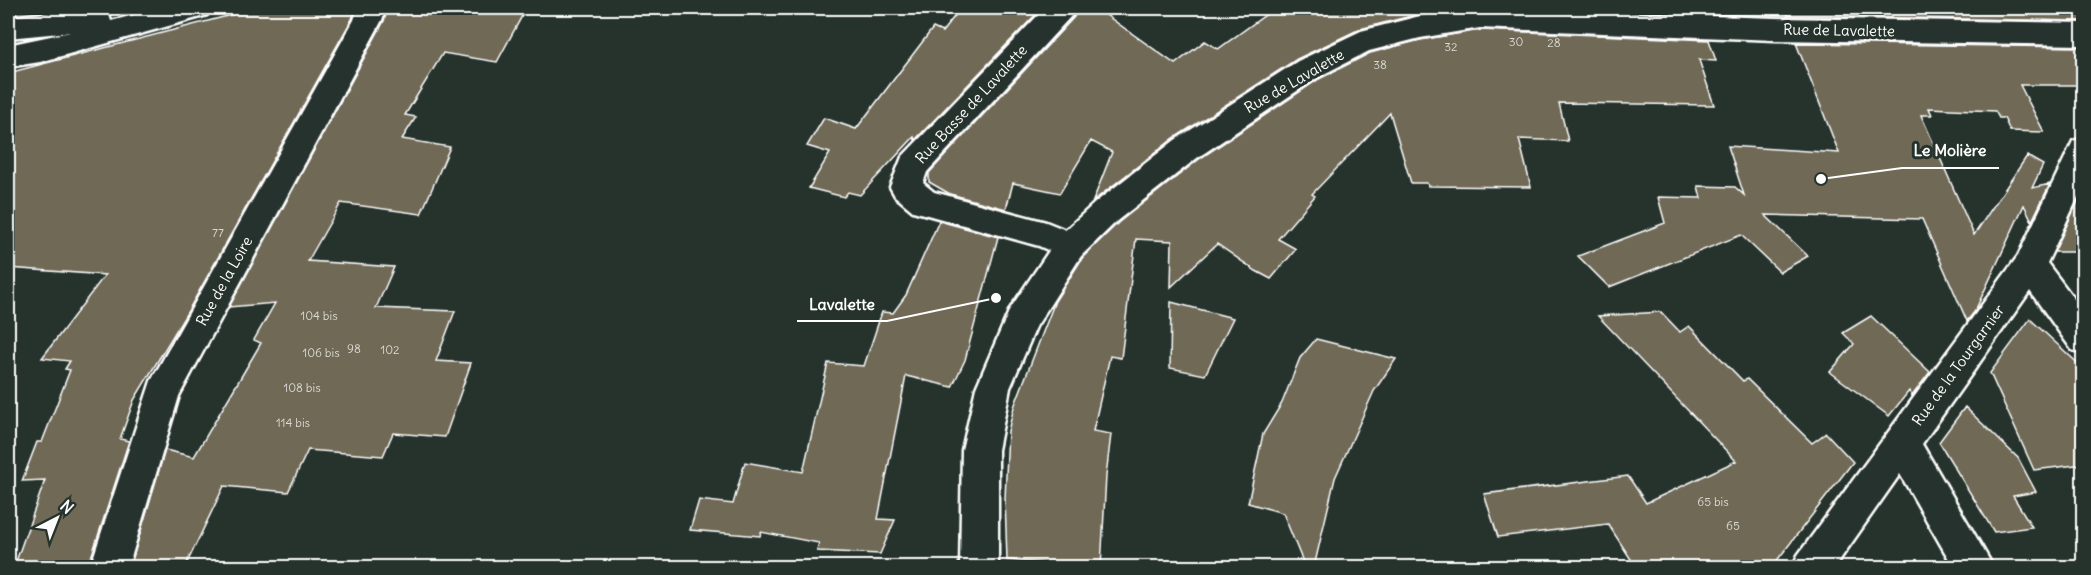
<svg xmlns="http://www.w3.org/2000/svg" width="2091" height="575" font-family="Delius,sans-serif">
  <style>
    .green { fill: #597257; stroke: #acb8ab; stroke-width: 1.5 }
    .building { fill: #6f6957; stroke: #fff; stroke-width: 1.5 }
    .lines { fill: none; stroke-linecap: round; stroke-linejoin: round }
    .minor-casing { stroke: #fff; stroke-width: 5 }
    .tertiary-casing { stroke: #fff; stroke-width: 5 }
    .minor { fill: #26332d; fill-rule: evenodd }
    .tertiary { fill: #26332d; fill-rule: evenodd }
    .labels { text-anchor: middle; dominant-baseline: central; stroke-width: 6; stroke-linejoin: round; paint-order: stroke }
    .number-label { font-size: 12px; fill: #dbdad5 }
    .street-label { font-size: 15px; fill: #fff; stroke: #26332d }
    .leader { fill: none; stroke: #fff; stroke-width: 2 }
    .callout-dot { fill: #fff; stroke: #26332d; stroke-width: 2 }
    .callout-label { font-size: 16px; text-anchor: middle; font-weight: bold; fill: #fff; stroke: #26332d; stroke-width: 6; stroke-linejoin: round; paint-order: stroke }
  </style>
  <rect width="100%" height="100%" fill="#26332d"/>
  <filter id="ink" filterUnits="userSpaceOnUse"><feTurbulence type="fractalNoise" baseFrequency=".0167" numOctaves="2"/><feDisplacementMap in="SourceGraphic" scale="12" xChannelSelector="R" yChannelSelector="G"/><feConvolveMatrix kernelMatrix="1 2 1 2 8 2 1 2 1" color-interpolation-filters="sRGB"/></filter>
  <g filter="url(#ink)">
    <path class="green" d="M8,8H122L8,20Z"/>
    <path class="building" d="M258,8H356L352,19L188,311L134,400L120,439L129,441L88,567H14L45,480L22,481L37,442H42L70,370L65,369L70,361L42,358L105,275L8,268V73Z
      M388,8H475L523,14L497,62L443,53L405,115L416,117L402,139L450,147L421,214L341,203L308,261L394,267L376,308L455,311L436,361L471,363L445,437L393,433L383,456L308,450L288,492L224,486L185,567H130L165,450L194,457L261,343L254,340L275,303L229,307L384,21Z
      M961,8H1042L915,140L914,137L860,195L848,192L844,197L809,188L830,153L807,146L824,118L856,129L933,28L942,32Z
      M1078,8H1096L1175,64L1205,41L1218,49L1275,8H1467L1419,14L1360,29L1297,59L1174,138L1093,201L1112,152L1091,141L1060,193L1013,183L1006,209L950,194L929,182V173L1074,17Z
      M1531,8H1698L1700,13Z
      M1786,8H2084V21L1788,16Z
      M1480,30L1709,40L1716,61L1699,60L1714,105L1559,103L1568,141L1519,139L1531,187L1428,186L1427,183H1411L1390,113L1312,194L1315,196L1278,239L1296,249L1271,279L1256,271L1217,244L1171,287L1172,241L1136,239L1121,358L1110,356L1093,431L1111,434L1106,476L1101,567L1007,560L1005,499L1008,431L1014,407L1055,301L1083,257L1119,222L1198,160L1319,79L1370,53L1420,40Z
      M1796,43L2084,47V85H2020L2044,132L2010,131L2004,118H1999L1995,111L1929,108L1932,115H1921L1974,235L2027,156L2043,165L2032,188L2050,184L2032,221L2024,205L1975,311L1967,321L1922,219L1765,215L1808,256L1780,272L1741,235L1609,287L1578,256L1665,223L1658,197L1701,198L1698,186L1735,187L1744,195L1728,146L1839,153Z
      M2079,199L2084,207V252H2054Z
      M939,221L998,237L965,360L952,387L906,376L878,519L895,520L880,554L817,551L819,543L761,532L760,536L690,530L699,500L733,504L745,462L803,472L828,363L864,366L882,312L893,313L906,295Z
      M1171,302L1233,318L1205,375L1170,368Z
      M1661,312L1680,332L1689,326L1743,381L1747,379L1812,443L1826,433L1853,462L1772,567H1636L1608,524L1498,537L1484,494L1628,476L1646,503L1736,461L1598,316Z
      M1871,316L1930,372L1912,396L1909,391L1889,416L1830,372L1854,344L1843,333Z
      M2030,319L2084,369V464L2034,470L1990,373Z
      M1316,339L1396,359L1374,391L1335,478L1314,567H1305L1283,513L1248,503L1263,434L1282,403L1300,358Z
      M1965,407L2018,458L2036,492L2013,496L2032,527L1994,532L1939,442Z"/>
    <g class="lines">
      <g class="minor-casing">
        <path id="minor" d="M98,8L108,12L111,21L161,8H211L207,15L197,18L40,62L8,67V45L70,32L8,38V17Z
          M358,8H386L382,20L179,396L128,568H90L151,381L354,20Z
          M1045,8H1076L1072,15L927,172L923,183L934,192L1046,222L1081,236L1086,246L1081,256L1070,260L1039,246L913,211L895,196L890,187L902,157Z"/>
      </g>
      <g class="tertiary-casing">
        <path id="tertiary" d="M1480,8L1774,18L2084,23V45L1774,40L1480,28L1420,38L1369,51L1318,77L1197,158L1118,220L1081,256L1036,327L1010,388L998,450V568H960L962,450L976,388L1010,309L1059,236L1096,202L1175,140L1298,61L1361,31L1420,16Z
          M2084,138V184L2047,263L2084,312V354L2072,350L2030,291L1922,444L1994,568H1954L1900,474L1834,568H1792L1798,555L2018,256L2073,141Z"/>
      </g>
      <use href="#minor" class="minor"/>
      <use href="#tertiary" class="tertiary"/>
    </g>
  </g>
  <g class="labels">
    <g class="number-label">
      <text x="1516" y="41">30</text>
      <text x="1554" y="42">28</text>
      <text x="1451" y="46">32</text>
      <text x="1380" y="64">38</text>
      <text x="218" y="232">77</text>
      <text x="319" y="315">104 bis</text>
      <text x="354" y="348">98</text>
      <text x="390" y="349">102</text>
      <text x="321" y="352">106 bis</text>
      <text x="302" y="387">108 bis</text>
      <text x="293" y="422">114 bis</text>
      <text x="1713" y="501">65 bis</text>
      <text x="1733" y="525">65</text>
    </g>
    <g class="street-label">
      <text transform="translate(1839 30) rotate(1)">Rue de Lavalette</text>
      <text transform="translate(1294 81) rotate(-30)">Rue de Lavalette</text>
      <text transform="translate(971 104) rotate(-47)">Rue Basse de Lavalette</text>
      <text transform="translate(224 281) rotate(-61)">Rue de la Loire</text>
      <text transform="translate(1958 365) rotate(-54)">Rue de la Tourgarnier</text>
    </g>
  </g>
  <path class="leader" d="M1821 179L1902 168H1999M996 298L887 321H797"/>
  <g class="callout-dot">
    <circle cx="1821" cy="179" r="6"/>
    <circle cx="996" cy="298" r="6"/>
  </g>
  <g class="callout-label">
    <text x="1950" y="156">Le Molière</text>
    <text x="842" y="310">Lavalette</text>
  </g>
  <rect width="2091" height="575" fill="none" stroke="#26332d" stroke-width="30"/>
  <rect x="15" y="15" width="2061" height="545" fill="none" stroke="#fff" stroke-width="2" filter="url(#ink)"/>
  <g transform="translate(57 518) rotate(42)" stroke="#26332d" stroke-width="4.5" paint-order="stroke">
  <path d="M0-4.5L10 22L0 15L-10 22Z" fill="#ffffff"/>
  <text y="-9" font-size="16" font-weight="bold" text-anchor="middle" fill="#ffffff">N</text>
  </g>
</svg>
